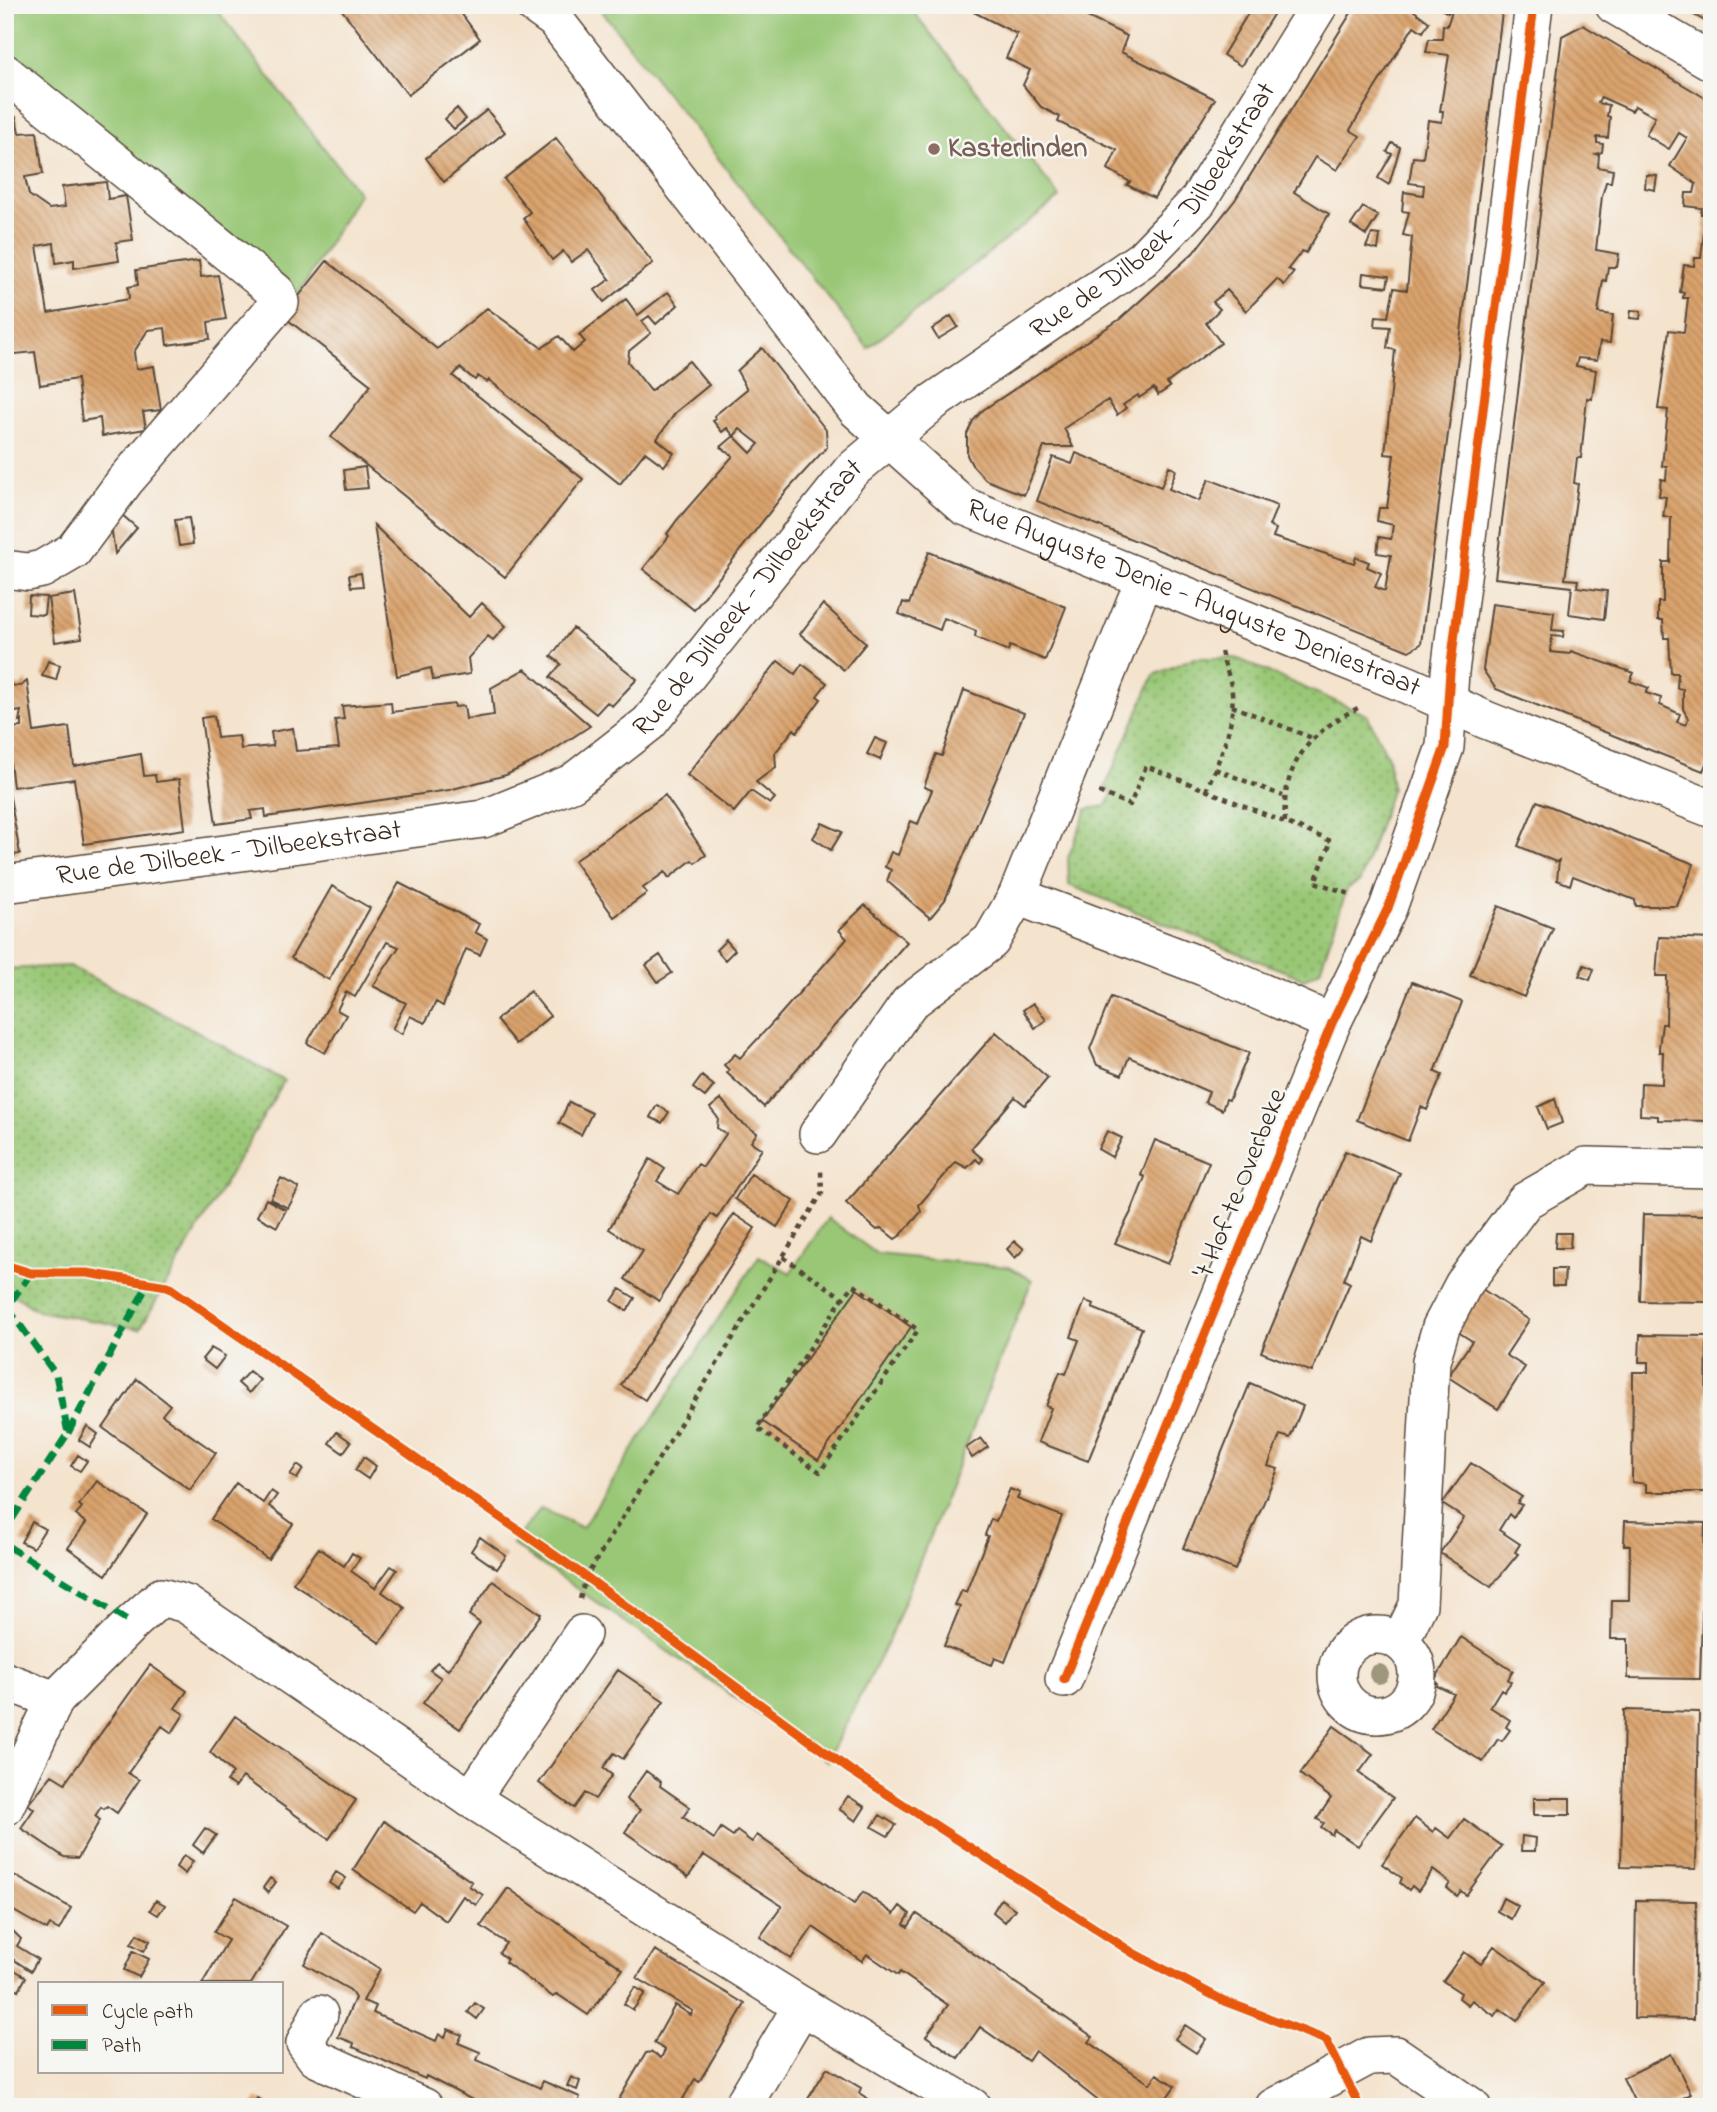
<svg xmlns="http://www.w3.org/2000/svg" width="1717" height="2112" font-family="'Indie Flower',sans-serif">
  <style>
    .grass { fill: #99c776; stroke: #6a784a; stroke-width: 2 }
    .park { fill: url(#park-dots); stroke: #6a784a; stroke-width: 2 }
    .building { fill: url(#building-back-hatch); fill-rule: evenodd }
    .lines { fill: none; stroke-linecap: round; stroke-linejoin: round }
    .minor-casing { stroke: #574638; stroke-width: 40 }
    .path { stroke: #574638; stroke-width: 4.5; stroke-dasharray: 5 5; stroke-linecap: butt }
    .minor { stroke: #fff; stroke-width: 37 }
    .quiet { stroke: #00873e; stroke-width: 7; stroke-dasharray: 14 7; stroke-linecap: butt }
    .cycleway-casing { stroke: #f6f6f2; stroke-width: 13 }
    .cycleway { stroke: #e8590c; stroke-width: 9 }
    .tree { fill: #9e977b }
    .education-dot { fill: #8d6e63; stroke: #f6f6f2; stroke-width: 2.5 }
    .labels { text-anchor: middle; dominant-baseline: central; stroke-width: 5; stroke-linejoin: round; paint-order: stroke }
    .education-label { font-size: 28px; font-weight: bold; fill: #785e54; stroke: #f6f6f2; text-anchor: start }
    .street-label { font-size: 28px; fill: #3b2a1e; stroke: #f6f6f2 }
  </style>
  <defs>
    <pattern id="park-dots" width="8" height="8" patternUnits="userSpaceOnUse" patternTransform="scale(1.75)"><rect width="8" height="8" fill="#99c776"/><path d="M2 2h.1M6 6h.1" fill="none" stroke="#7ea260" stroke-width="1.8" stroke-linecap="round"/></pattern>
    <pattern id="building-back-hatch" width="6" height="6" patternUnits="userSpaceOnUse" patternTransform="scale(1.75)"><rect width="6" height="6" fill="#daa36d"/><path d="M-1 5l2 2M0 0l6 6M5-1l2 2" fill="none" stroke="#b28559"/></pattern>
  </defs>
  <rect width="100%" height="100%" fill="#f6f6f2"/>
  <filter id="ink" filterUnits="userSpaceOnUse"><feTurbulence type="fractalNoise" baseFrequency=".0143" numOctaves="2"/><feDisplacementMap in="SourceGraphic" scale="14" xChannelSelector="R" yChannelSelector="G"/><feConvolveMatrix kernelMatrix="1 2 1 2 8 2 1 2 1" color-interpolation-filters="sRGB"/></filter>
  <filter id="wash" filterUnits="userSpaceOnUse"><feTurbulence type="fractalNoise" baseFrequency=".00686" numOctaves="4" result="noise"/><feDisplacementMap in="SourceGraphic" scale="28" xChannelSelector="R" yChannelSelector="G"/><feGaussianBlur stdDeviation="1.57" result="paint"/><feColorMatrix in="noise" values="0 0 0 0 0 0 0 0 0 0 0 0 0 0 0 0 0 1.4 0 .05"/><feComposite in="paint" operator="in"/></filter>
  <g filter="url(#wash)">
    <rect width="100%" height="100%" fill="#f4e3cd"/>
    <path class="grass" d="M5,5H213L359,193L297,297L5,56Z
      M597,5H908L1060,197L868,348Z
      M828,1218L877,1254L1009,1267L1032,1280L888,1641L827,1761L512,1544L541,1508L582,1528L759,1256L790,1273Z"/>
    <path class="park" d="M1193,658H1236L1367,715L1388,757L1392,788L1360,881L1347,889L1320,970L1304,979L1069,885L1068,858L1087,809L1107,806L1112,793L1105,788L1154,675Z
      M69,966L193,1029L284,1081L140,1329L38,1311L5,1289V969Z"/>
    <g id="blocks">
      <path class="building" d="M338,5H455L480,39L408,95Z
        M960,5H1080L1077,12L1127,36L1121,52L1215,99L1154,198L1127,185L1130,182L1108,169L1117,150L1058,122L1060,117L1041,107L1023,85L1030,70L1006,58L1017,34Z
        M1253,5H1279L1241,66L1223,55Z
        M1356,5H1396L1403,9L1406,5L1429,22L1423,32L1414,26L1375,88L1350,130L1360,136L1337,170L1315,157L1294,192L1329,214L1306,253L1302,251L1288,269L1294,272L1284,285L1277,279L1246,311L1227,290L1213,302L1220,309L1206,323L1221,343L1167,383L1170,387L1158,395L1154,388L1139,398L1138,395L1123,405L1126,408L1117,415L1108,400L1064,428L1073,447H1044L1024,495L986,480L972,465L967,455V434L973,421L983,410L1120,319L1193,253L1235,200Z
        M1433,5H1453L1448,13Z
        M1454,5H1503L1421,644L1409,651L1037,501L1053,457L1072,464L1076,453L1161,487L1169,466L1176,470L1169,489L1199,501L1209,479L1277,506L1269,526L1276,529L1273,537L1354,563L1356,557L1369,562L1367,567L1381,573L1375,587L1385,591L1391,555L1377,553L1379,537L1391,539L1393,525L1377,521L1379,508H1387L1394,455L1385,454L1395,350L1387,348L1390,327L1375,326L1376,316L1388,317L1394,288L1407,290L1412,237L1403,235L1409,212L1402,211L1404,192L1423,195L1424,185L1409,183L1413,157L1423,158L1428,120L1442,122L1443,111H1440L1449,55L1426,52L1429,39H1442L1443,25L1447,26Z
        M1678,5H1712V25L1694,15Z
        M1583,25L1712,102V750L1703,771L1496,689L1483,670L1492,604L1554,612L1552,630L1564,631L1563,637L1552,636L1551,652L1570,654L1571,651L1634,673L1630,681L1649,688L1646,693L1661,698L1660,705L1680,714L1677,722L1686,725L1688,718L1683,709V689L1677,688L1678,673H1671L1669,638H1664L1663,620H1658V602H1663V562H1670L1671,517H1663L1666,497L1659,496L1661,479L1666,480L1667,466H1662L1668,410L1658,409L1669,330L1684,332L1688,298H1683L1684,293L1680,292L1684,265L1694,266L1695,258H1701L1706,214H1701L1702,208L1685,206L1686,193H1694L1696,184L1670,166L1687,138L1679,133L1669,149L1646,135L1655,117L1635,106L1632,111L1601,97L1598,103L1609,105L1607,116L1610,117L1608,138L1597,137V143L1603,144L1602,152L1596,154L1599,155L1598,167L1613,170L1611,182H1606L1602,196L1596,250L1619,254L1617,267H1608L1606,281L1603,280L1598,313L1613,315L1610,343L1600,342L1597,360L1578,358L1576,366L1596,370L1592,399L1587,398L1581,458H1577L1574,483L1578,484L1565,579L1578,580L1577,587L1607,591L1604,619L1569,614L1572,587L1495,578L1562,36Z
        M457,108L466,119L454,129L445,119Z
        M487,110L505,132L444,182L426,158Z
        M16,117L19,133L37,132L43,174L25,177L29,195L49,209L65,207L62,187L106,182L108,199L126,196L133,240L116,242L119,261L74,268V260L56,263L54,243L37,246L48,313L129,299L128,287L138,285L136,270L199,261L201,277L218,275L226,319L208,322L210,339L167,345L165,328L148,330L134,352L136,369L154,366L161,410L143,412L146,429L102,436L100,418L82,421L77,379L40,385L35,352L5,355V118Z
        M556,138L653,263L604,302L595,290L610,279L588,250L571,262L563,251L552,260L523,218L530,212L504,179Z
        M1392,143L1400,147L1389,185L1378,178L1392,154L1387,152Z
        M1646,175L1657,176L1655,190L1645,188Z
        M1363,207L1378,216L1366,235L1351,225Z
        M1372,234L1380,235L1378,250L1366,247Z
        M327,261L437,349L487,308L542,348L559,336L573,352L585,342L579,335L626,299L638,315L668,292L678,305L656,324L649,316L642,321L651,333L629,351L628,362L651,391L689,361L709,385L676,412L657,439L674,453L664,466L645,452L620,484L489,380L487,382L478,376L475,380L460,368L453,376L583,479L505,577L331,437L371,385L283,316Z
        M1363,273L1389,276L1387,287L1362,284Z
        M1631,310L1641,311L1640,319L1630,318Z
        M951,316L958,327L938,339L932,329Z
        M762,348L826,430L827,447L783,495L694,610L643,569L669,536L667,534L677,520L733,456L721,447L734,436L727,428L722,432L713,421L716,419L714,416L747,389L737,371ZM740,429L759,444L751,453L734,436Z
        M365,467L368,488L346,490L344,470Z
        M120,513L137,528L115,554L111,525Z
        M189,518L193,544L179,546L175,520Z
        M374,525L469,617L482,603L506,626L493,640L488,636L468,658L470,674L433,680L431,668L397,676Z
        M929,552L1066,607L1045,660L1010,646L1008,651L975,637L976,631L944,618L940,630L899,614L903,602L909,604Z
        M361,573L363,586L351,587L349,575Z
        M75,594L82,638L55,642L48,598Z
        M29,596L46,597L44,615L28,614Z
        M823,604L866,643L844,670L800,634Z
        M573,628L637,679L612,706L607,702L596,714L550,677L561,664L551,656Z
        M48,661L60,665L56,680L42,676Z
        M778,661L795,674L802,664L827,683L817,696L821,699L797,732L794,729L775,753L776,767L756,782L775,798L770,804L751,791L734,812L687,775Z
        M525,669L590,726L543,757L506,775L449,790L266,817L265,809L250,811L252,819L216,824L201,718L214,716L217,738L239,736L241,749L273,746L271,732L293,728L296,751L339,748L335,720L344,719L342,706L391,702L392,712L454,704L455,707L464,706L466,719L494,715L491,688Z
        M27,681L34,732L69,727L74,766L141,754L144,776L155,775L156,782L179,779L185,829L84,844L74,779L13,787L6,728L22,727V720L19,721L21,711L9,713L8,701L5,704V685L21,686Z
        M964,690L1024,713L945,900L930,918L887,881L891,870L885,867L891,852L898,855L911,821L918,824L932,790L924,787L936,754L942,756Z
        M875,738L887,743L880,760L867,754Z
        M5,769L20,854L5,856Z
        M665,795L706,855L695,863L692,860L669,878L665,872L643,888L647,893L614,917L574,861Z
        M1537,801L1694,864L1677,906H1636L1635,900L1573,876L1570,885L1557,880L1559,860L1556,862L1518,846Z
        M822,823L842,832L831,850L813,838Z
        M399,883L479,924L475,932L487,939L480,955L466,949L443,1006L436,1002L425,1023L410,1016L402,1034L392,1029L406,1003L373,986L399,947L387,942L355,997L346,992L337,1010L346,1015L325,1053L307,1043Z
        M332,886L370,908L329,980L291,958Z
        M865,905L907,942L764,1107L727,1073L729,1070L724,1065L735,1054L740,1058L777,1018L847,939L839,930Z
        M1498,906L1553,928L1524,997L1470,975Z
        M1659,937L1712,939V1121L1658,1120V1116L1640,1115L1641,1083L1662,1084L1663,1052H1659V1047L1662,1024H1666L1667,976H1656Z
        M726,940L735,950L725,960L716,950Z
        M660,955L672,973L658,982L646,965Z
        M1584,965L1594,969L1590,980L1579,976Z
        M1412,982L1462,1002L1435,1072L1442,1075L1427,1110L1421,1107L1408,1141L1357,1120Z
        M530,991L550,1016L516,1044L496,1020Z
        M1111,997L1249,1053L1229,1100L1226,1099L1222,1110L1205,1102L1209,1092L1129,1057L1122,1075L1097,1065L1090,1049Z
        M1033,1003L1046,1020L1035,1028L1023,1010Z
        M996,1032L1048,1078L1025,1105L1015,1097L971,1149L983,1159L980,1163L976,1159L967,1168L956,1162L919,1205L921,1212L901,1235L895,1239L881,1228L877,1230L846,1203Z
        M702,1076L714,1086L705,1097L693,1088Z
        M721,1099L738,1120L757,1133L751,1142L762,1149L717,1218L711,1214L659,1301L625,1279L643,1251L609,1229L650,1159L665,1169L657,1181L678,1194L698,1164L703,1167L726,1134L717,1128L718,1118L710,1108Z
        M1555,1099L1562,1123L1547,1129L1538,1107Z
        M569,1102L592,1113L581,1135L559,1123Z
        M657,1105L669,1112L662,1123L650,1117Z
        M1107,1131L1122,1138L1112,1157L1098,1149Z
        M1155,1140L1209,1162L1168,1264L1115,1243L1132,1210L1145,1177L1141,1175Z
        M1345,1151L1400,1173L1371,1241L1361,1236L1344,1280L1350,1283L1312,1372L1261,1352Z
        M751,1174L794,1201L777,1227L735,1199Z
        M281,1178L299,1188L288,1208L270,1199Z
        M266,1199L286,1210L277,1227L257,1216Z
        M734,1214L755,1228L645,1400L621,1385Z
        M1643,1214L1707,1215L1710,1218L1708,1302L1640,1301Z
        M1556,1233H1571L1570,1248H1555Z
        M1015,1241L1024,1249L1015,1258L1007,1249Z
        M1552,1269H1565L1564,1286H1552Z
        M1479,1287L1529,1320L1506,1355L1525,1367L1498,1409L1448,1377L1472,1341L1452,1328Z
        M620,1289L635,1298L627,1311L612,1301Z
        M857,1289L911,1327L818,1460L762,1421Z
        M1085,1301L1094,1304L1092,1308L1142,1328L1088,1461L1038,1442L1051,1408L1046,1406L1060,1372L1066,1374L1079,1340L1071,1337Z
        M1640,1335L1707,1336L1705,1492H1646V1484L1632,1482L1633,1372H1648V1362H1639Z
        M211,1348L225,1356L215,1369L202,1359Z
        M249,1371L260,1380L249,1393L238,1383Z
        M137,1379L170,1405L162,1415L216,1453L190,1490L103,1428Z
        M1250,1383L1303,1406L1290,1438L1280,1435L1268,1466L1278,1469L1235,1570L1183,1548Z
        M87,1426L98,1434L90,1447L79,1440Z
        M337,1432L351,1442L343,1453L329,1443Z
        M981,1438L988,1447L972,1458L966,1448Z
        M78,1455L87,1461L80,1471L71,1466Z
        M364,1457L376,1466L368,1479L355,1470Z
        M1471,1463L1522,1497L1517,1503L1522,1505L1513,1518L1509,1514L1499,1530L1520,1544L1515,1552L1518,1554L1491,1587L1440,1553L1464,1518L1442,1504Z
        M297,1465L303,1469L297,1479L290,1475Z
        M97,1481L147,1514L106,1575L68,1548L86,1523L76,1515L82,1507L79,1505Z
        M236,1483L263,1503L271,1491L277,1495L269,1506L293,1524L268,1559L211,1519Z
        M1010,1489L1020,1493L1017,1499L1062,1516L1005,1662L995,1658L992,1665L944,1646L960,1607L955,1605L962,1590L966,1592L988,1536L985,1535L991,1519L996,1521Z
        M1625,1521L1705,1523L1700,1679L1628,1678V1639H1611L1612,1600H1629L1630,1545H1624Z
        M32,1522L45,1529L33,1548L21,1542Z
        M480,1537L506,1556L497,1569L471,1551Z
        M319,1548L344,1566L352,1553L360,1558L351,1571L375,1588L391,1566L397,1570L382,1592L405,1608L380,1643L293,1583Z
        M493,1581L541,1614L460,1729L423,1703L441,1678L430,1670L437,1662L448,1670L480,1623L469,1615Z
        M1461,1637L1513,1671L1508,1679L1511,1682L1504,1692L1501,1689L1490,1707L1510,1720L1506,1727L1510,1730L1502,1741L1498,1739L1483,1762L1431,1729L1454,1694L1437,1686L1438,1684L1434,1681Z
        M150,1665L187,1691L175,1708L184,1714L172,1733L162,1726L128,1773L139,1780L117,1813L107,1806L104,1809L101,1807L95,1816L100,1820L78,1858L64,1857L21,1828L34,1809L28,1804L52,1775L65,1783Z
        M618,1670L664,1701L623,1759L614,1753L603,1768L612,1775L595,1799L585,1793L574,1808L539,1783Z
        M1624,1710L1699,1712L1696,1869L1621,1867Z
        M235,1716L356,1800L329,1839L243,1777L235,1787L227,1781L233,1773L210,1752Z
        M1334,1726L1373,1754L1359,1773L1393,1798L1358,1846L1334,1830L1332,1835L1321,1827L1324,1823L1317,1819L1331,1798L1300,1774Z
        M646,1771L661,1782L660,1786L690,1807L683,1817L714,1839L721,1828L733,1836L737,1831L752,1842L757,1835L854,1904L863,1892L894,1914L900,1906L910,1914L904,1924L908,1927L917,1914L1093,2037L1089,2042L1150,2084L1157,2074L1175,2086L1160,2107H1106L1035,2051L1028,2061L980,2027L958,2058L926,2036L948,2005L900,1972L898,1975L867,1954L862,1961L813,1927L791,1959L760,1937L782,1906L704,1855L688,1877L625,1832L640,1810L626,1799Z
        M848,1796L865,1807L856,1821L839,1809Z
        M1534,1798H1570V1815H1534Z
        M880,1815L896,1825L888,1836L872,1827Z
        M1415,1818L1433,1832L1436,1828L1450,1838L1464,1819L1502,1846L1466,1895L1461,1891L1457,1896L1447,1888L1450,1883L1433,1870L1418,1891L1412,1886L1409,1890L1400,1883L1402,1878L1382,1864Z
        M384,1821L472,1882L469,1886L483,1895L476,1905L463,1896L446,1921L420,1902L413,1911L353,1870Z
        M205,1828L216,1835L203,1853L193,1845Z
        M1522,1836L1536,1838L1535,1851H1521Z
        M184,1855L193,1861L185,1874L176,1867Z
        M5,1870L71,1908L59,1930L50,1925L47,1930L5,1906Z
        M336,1872L346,1878L338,1889L329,1883Z
        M270,1878L276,1882L268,1893L263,1888Z
        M508,1888L623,1969L588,2015L557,1994L553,1997L505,1962L507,1959L499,1953L506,1943L481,1926Z
        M236,1897L286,1926L251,1984H202L228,1940L214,1932Z
        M1503,1898L1518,1906L1511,1919L1497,1911Z
        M1001,1899L1015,1909L1005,1922L993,1912Z
        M156,1900L165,1905L158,1915L150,1910Z
        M1636,1900L1696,1901L1694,2019L1634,2018Z
        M13,1931L21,1939L17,1946L38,1959L31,1971L5,1954V1944Z
        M322,1933L380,1969L363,2001L376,2006L373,2013L436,2041L439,2034L445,2037L448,2029L462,2035L458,2043L480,2052L477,2060L540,2088L543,2081L580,2097L576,2107H486L426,2076L425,2079L353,2047L354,2043L338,2037L355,1998L350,1990L304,1964Z
        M137,1934L150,1941L144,1951L131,1944Z
        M1494,1946L1545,1982L1517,2021L1500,2009L1495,2016L1472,2000L1468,2005L1459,1998L1461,1993L1443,1981L1464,1952L1481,1964Z
        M655,1950L745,2004L699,2082L695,2079L678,2107H628L618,2101L646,2053L652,2052L661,2058L665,2050L654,2043L675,2005L691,2015L693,2011L637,1978Z
        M133,1951L149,1959L139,1977L124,1970Z
        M5,1964L26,1977L19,1990L5,1982Z
        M635,1987L645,1993L633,2010L624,2004Z
        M475,2003L484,2009L477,2019L468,2012Z
        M1185,2025L1206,2039L1196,2053L1175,2039Z
        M1671,2054L1691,2094L1666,2107H1637L1623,2078Z
        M827,2068L861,2088L859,2093L872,2101L869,2107H803Z
        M571,2077L580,2081L577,2090L567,2086Z
        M257,2098L273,2107H253Z"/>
    </g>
  </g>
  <g filter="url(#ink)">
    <use href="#blocks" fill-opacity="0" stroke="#574638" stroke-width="2"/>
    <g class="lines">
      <g class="minor-casing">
        <g id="minor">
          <path id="s1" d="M534,5L555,20L856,409L964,506L1408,685L1486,720L1712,809"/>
          <path d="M1614,5L1712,62"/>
          <path d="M5,73L270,287L277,293L280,302L125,481L73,551L42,569L28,572L5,569"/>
          <path id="s2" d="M5,884L483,819L572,783L649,723L851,471L933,402L1142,259L1198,201L1319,5"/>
          <path d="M1017,896L1204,967L1332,1023"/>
          <path d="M818,1134L909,1003L991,941L1017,896L1145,578"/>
          <circle cx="1377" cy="1675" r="40"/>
          <path d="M1400,1642L1418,1605L1431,1361L1441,1327L1463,1285L1525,1201L1586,1166L1712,1169"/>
          <path d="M1064,1679L1332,1023L1388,908L1445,747L1450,672L1534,5"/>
          <path d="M5,1681L55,1700"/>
          <path d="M471,1799L582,1634"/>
          <path d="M5,1807L55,1700L132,1623L161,1597L186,1604L471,1799L802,2006L972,2107"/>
          <path d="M319,2014L305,2043L316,2058L424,2107"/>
          <path d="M742,2107L802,2006"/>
          <path d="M1274,2107L1369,2056L1396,2055L1472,2107"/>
        </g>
      </g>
      <path class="path" d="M1232,706L1312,738
        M1215,769L1283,796
        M1206,791C1219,758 1238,722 1231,686C1229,673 1222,662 1221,649
        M1099,792L1130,805L1146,766L1331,841L1315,882L1353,895
        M1285,822C1281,765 1310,731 1360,707
        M783,1257L843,1298L854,1285L918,1330L820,1472L757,1428L843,1298
        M580,1599L586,1577L822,1193L821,1171"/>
      <use href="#minor" class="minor"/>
      <path class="quiet" d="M31,1273L7,1307L56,1375L68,1433L7,1527L9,1547L132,1623
        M68,1433L149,1282"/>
      <g class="cycleway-casing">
        <path id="cycleway" d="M5,1265L31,1273H87L167,1286L586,1577L850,1770L1133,1953L1224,2001L1326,2040L1360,2107
          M1064,1679L1332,1023L1388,908L1445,747L1450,672L1534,5"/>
      </g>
      <use href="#cycleway" class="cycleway"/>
    </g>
    <circle class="tree" cx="1379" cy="1674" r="10"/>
  </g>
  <circle class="education-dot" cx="934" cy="149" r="7"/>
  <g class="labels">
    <g class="education-label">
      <text x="948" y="149">Kasterlinden</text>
    </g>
    <g class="street-label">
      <text stroke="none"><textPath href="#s2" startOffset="1402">Rue de Dilbeek - Dilbeekstraat</textPath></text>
      <text stroke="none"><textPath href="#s1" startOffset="910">Rue Auguste Denie - Auguste Deniestraat</textPath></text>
      <text stroke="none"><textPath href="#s2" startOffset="835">Rue de Dilbeek - Dilbeekstraat</textPath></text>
      <text stroke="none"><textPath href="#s2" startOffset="226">Rue de Dilbeek - Dilbeekstraat</textPath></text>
      <text transform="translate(1242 1184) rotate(-68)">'t Hof te Overbeke</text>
    </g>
  </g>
  <rect width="1717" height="2112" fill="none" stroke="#f6f6f2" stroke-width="28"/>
  <rect x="38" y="1982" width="245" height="91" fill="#f6f6f2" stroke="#aba49d" stroke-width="2"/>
  <rect x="52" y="2005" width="35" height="10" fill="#e8590c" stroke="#aba49d" stroke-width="2"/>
  <text x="102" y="2018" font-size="21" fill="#3b2a1e">Cycle path</text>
  <rect x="52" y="2040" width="35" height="10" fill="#00873e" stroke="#aba49d" stroke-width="2"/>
  <text x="102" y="2052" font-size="21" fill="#3b2a1e">Path</text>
</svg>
